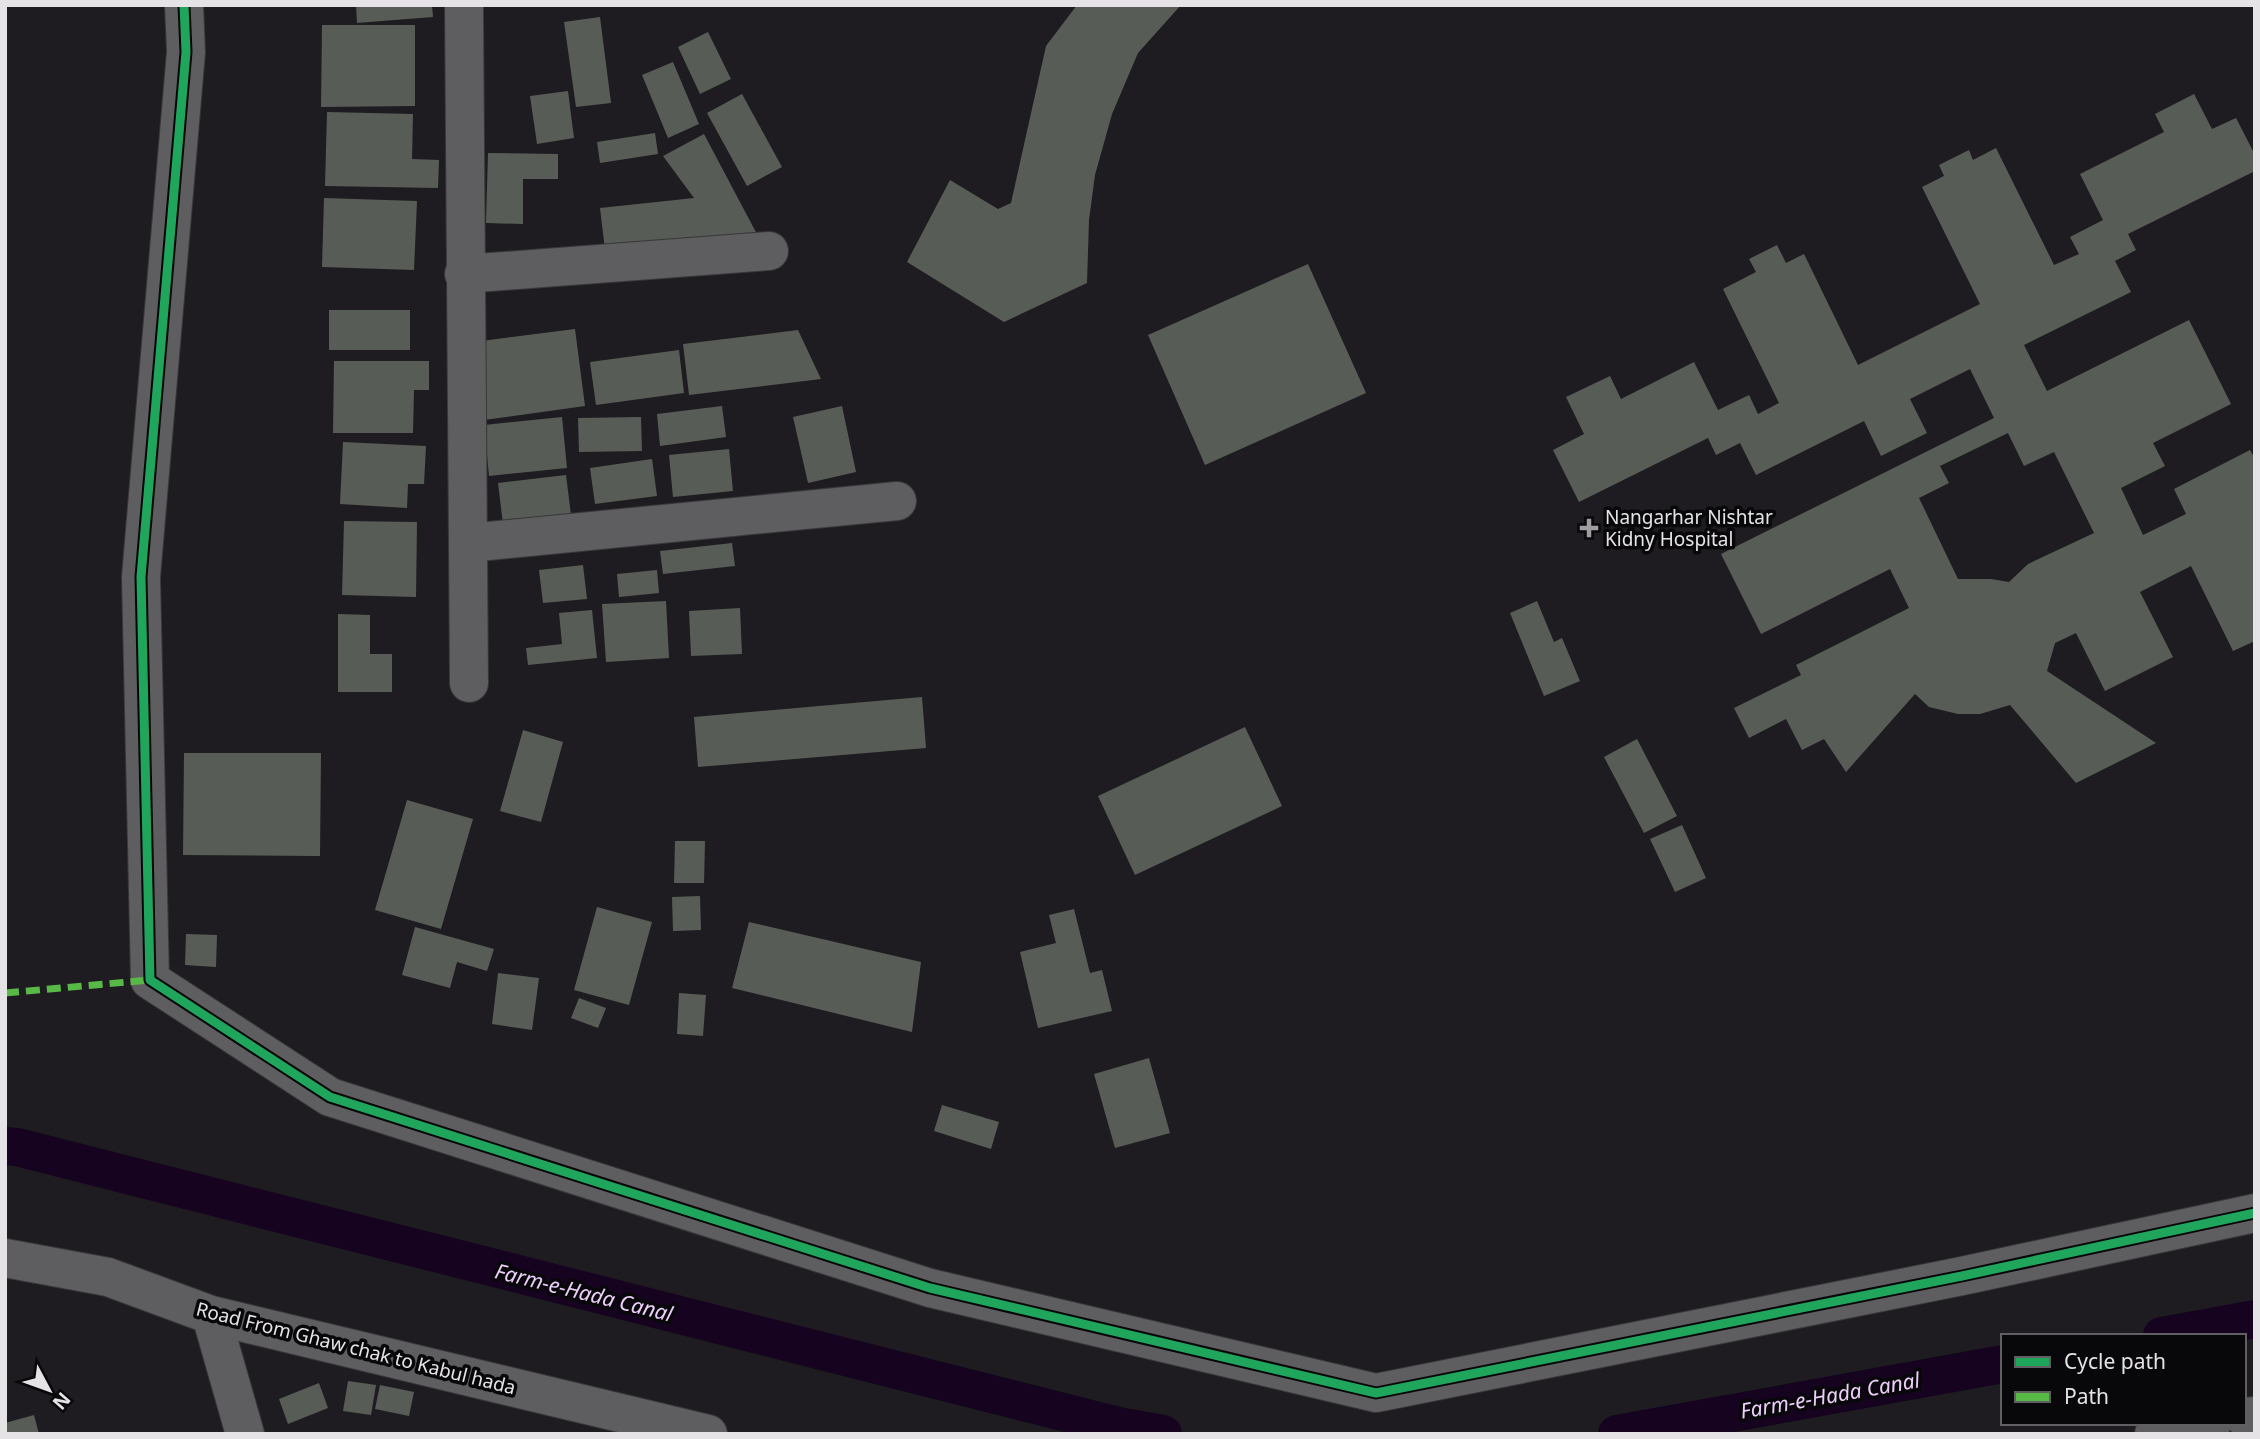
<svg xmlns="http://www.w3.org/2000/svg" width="2260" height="1439" font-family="'Noto Sans',sans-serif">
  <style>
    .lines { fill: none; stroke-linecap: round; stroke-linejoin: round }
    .canal { stroke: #15031f; stroke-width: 38 }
    .building { fill: #575d56; fill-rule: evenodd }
    .minor-casing { stroke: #383739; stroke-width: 40 }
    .minor { stroke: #5e5d5f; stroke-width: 38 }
    .quiet { stroke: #58b947; stroke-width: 7; stroke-dasharray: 14 7; stroke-linecap: butt }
    .cycleway-casing { stroke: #080709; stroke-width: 13 }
    .cycleway { stroke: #20a55d; stroke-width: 9 }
    .poi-dot { fill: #a09da1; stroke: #080709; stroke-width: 2.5 }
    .labels { text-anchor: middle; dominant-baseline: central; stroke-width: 7; stroke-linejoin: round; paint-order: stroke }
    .poi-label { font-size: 19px; fill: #e6e3e7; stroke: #080709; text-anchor: start }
    .street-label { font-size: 19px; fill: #e6e3e7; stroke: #080709 }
    .water-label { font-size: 21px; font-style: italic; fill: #edcefb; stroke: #080709 }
  </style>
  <rect width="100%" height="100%" fill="#1e1c20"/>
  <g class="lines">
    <path class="canal" d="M5,1146L17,1147L1118,1426L1163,1434
      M2162,1336L2255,1319
      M1617,1434L2003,1364"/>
  </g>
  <path class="building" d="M356,5H432L433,17L357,23Z
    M1077,5H1181L1138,53L1112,114L1095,175L1089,220L1087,283L1004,322L907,262L950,180L998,209L1011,203L1046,46Z
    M600,17L611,103L576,107L564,22Z
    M322,25H415V106L321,107Z
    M708,32L731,79L700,94L678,47Z
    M673,62L699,124L668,138L642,75Z
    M568,91L574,138L537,144L530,96Z
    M742,94L782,167L747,186L707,113Z
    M2194,94L2212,129L2236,118L2255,155V171L2128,234L2136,250L2115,261L2131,292L2024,345L2047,391L2189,320L2231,404L2153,443L2165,466L2121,488L2143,535L2186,514L2174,489L2250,450L2255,459V641L2233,651L2191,566L2140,592L2173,657L2105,691L2076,633L2055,643L2047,671L2156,743L2076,783L2010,705L1980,714H1958L1929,707L1915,694L1846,772L1824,739L1802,750L1786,719L1749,738L1734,708L1801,675L1796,665L1909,608L1890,569L1761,634L1721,554L1994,418L1970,369L1910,399L1927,433L1881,456L1864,421L1756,475L1740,443L1716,455L1708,438L1579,502L1553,450L1584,434L1566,397L1610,376L1621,399L1694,362L1718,410L1749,395L1758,414L1779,403L1723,289L1756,272L1749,259L1777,245L1786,263L1804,254L1858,365L1980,304L1922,187L1944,176L1939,165L1969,150L1973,160L1996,148L2054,265L2079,254L2070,237L2103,220L2080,174L2164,132L2155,114ZM2008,433L2024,466L2054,452L2094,533L2028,564L2009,582L1991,579H1958L1919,498L1949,483L1940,466Z
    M327,112L413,114L412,159L439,160L438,188L325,186Z
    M655,133L658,154L600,163L597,142Z
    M704,134L759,238L606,258L600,208L694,198L663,156Z
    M488,153L558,154V179H523V224L486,223Z
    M324,198L417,201L414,270L322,267Z
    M1308,264L1366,393L1205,465L1148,335Z
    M329,310H410V350H329Z
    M575,329L585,406L484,420L474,342Z
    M798,330L821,379L689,395L683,344Z
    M679,350L684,393L596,405L590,362Z
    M334,361H429V390H414L413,433H333Z
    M722,406L726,437L660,446L657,414Z
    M842,406L856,472L808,483L793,417Z
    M562,417L567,468L489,476L484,425Z
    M641,417L642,451L579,452L578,418Z
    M343,442L426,446L424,484H408L407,508L340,504Z
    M729,449L733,491L673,497L669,455Z
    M652,459L657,496L595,504L590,468Z
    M566,475L571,515L503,524L498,483Z
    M344,521L417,522L416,597L342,595Z
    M732,543L735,566L663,574L660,551Z
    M583,565L587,599L543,603L539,570Z
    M657,570L659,593L619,597L617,574Z
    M666,601L669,658L606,662L602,604Z
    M1537,601L1554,642L1562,638L1580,681L1544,696L1510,613Z
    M740,608L742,654L691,656L689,611Z
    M592,610L597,658L528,665L526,648L562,644L559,613Z
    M338,614L370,615V654H392V692H338Z
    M922,697L926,748L698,767L694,717Z
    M1245,727L1282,806L1135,875L1098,796Z
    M523,730L563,742L541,822L500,811Z
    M1637,739L1677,816L1644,833L1604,757Z
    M184,753H321L320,856L183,855Z
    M407,800L473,819L441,929L375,910Z
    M1682,825L1706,878L1675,892L1650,839Z
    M675,841H705L704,883H674Z
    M700,896L701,930L673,931L672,897Z
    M597,907L652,922L629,1005L574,990Z
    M1074,909L1090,973L1102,970L1112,1011L1038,1028L1020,952L1056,943L1049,915Z
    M749,922L921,962L912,1032L732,988Z
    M415,927L494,949L487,971L457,962L450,988L402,975Z
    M186,934L217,935L216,967L185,965Z
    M498,973L539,978L532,1030L492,1024Z
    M679,993L706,995L703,1036L677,1034Z
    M579,998L606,1008L598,1028L571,1018Z
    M1149,1058L1170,1133L1115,1148L1094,1074Z
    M942,1105L999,1122L991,1149L934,1131Z
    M348,1381L376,1385L371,1415L343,1411Z
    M319,1383L328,1408L288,1424L279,1399Z
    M380,1385L414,1392L409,1416L375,1409Z
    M34,1415L39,1434H5V1423Z"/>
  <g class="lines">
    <g class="minor-casing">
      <path id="minor" d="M184,5L186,52L141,577L150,980L330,1097L930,1288L1376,1393L1962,1276L2255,1213
        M464,5L469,683
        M464,274L769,251
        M468,543L897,501
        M5,1258L108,1277L211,1315L708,1434
        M211,1315L245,1434
        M2244,1417L2255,1416
        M2154,1434L2212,1423"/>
    </g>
    <use href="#minor" class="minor"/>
    <path class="quiet" d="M5,993L150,980"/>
    <g class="cycleway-casing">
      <path id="cycleway" d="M184,5L186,52L141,577L150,980L330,1097L930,1288L1376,1393L1962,1276L2255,1213"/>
    </g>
    <use href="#cycleway" class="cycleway"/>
  </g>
  <path class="poi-dot" d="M1585.5 517.5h7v7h7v7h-7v7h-7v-7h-7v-7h7z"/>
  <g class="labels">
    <g class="poi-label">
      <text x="1605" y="517">Nangarhar Nishtar<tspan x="1605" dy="22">Kidny Hospital</tspan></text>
    </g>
    <g class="street-label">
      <text transform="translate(356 1348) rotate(14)">Road From Ghaw chak to Kabul hada</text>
    </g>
    <g class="water-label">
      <text transform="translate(584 1292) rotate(14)">Farm-e-Hada Canal</text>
      <text transform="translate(1830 1395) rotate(-10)">Farm-e-Hada Canal</text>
    </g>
  </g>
  <rect width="2260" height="1439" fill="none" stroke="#e6e3e7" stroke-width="14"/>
  <rect x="2001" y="1334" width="245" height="91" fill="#080709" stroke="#615f62" stroke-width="2"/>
  <rect x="2015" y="1357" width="35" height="10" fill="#20a55d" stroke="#615f62" stroke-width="2"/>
  <text x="2064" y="1369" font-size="21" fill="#e6e3e7">Cycle path</text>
  <rect x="2015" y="1392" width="35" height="10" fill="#58b947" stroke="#615f62" stroke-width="2"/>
  <text x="2064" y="1404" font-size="21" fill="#e6e3e7">Path</text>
  <g transform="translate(49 1390) rotate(131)" stroke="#080709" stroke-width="5" paint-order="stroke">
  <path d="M0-5L12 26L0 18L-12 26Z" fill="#e6e3e7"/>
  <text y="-10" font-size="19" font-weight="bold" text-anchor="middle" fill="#e6e3e7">N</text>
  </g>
</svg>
